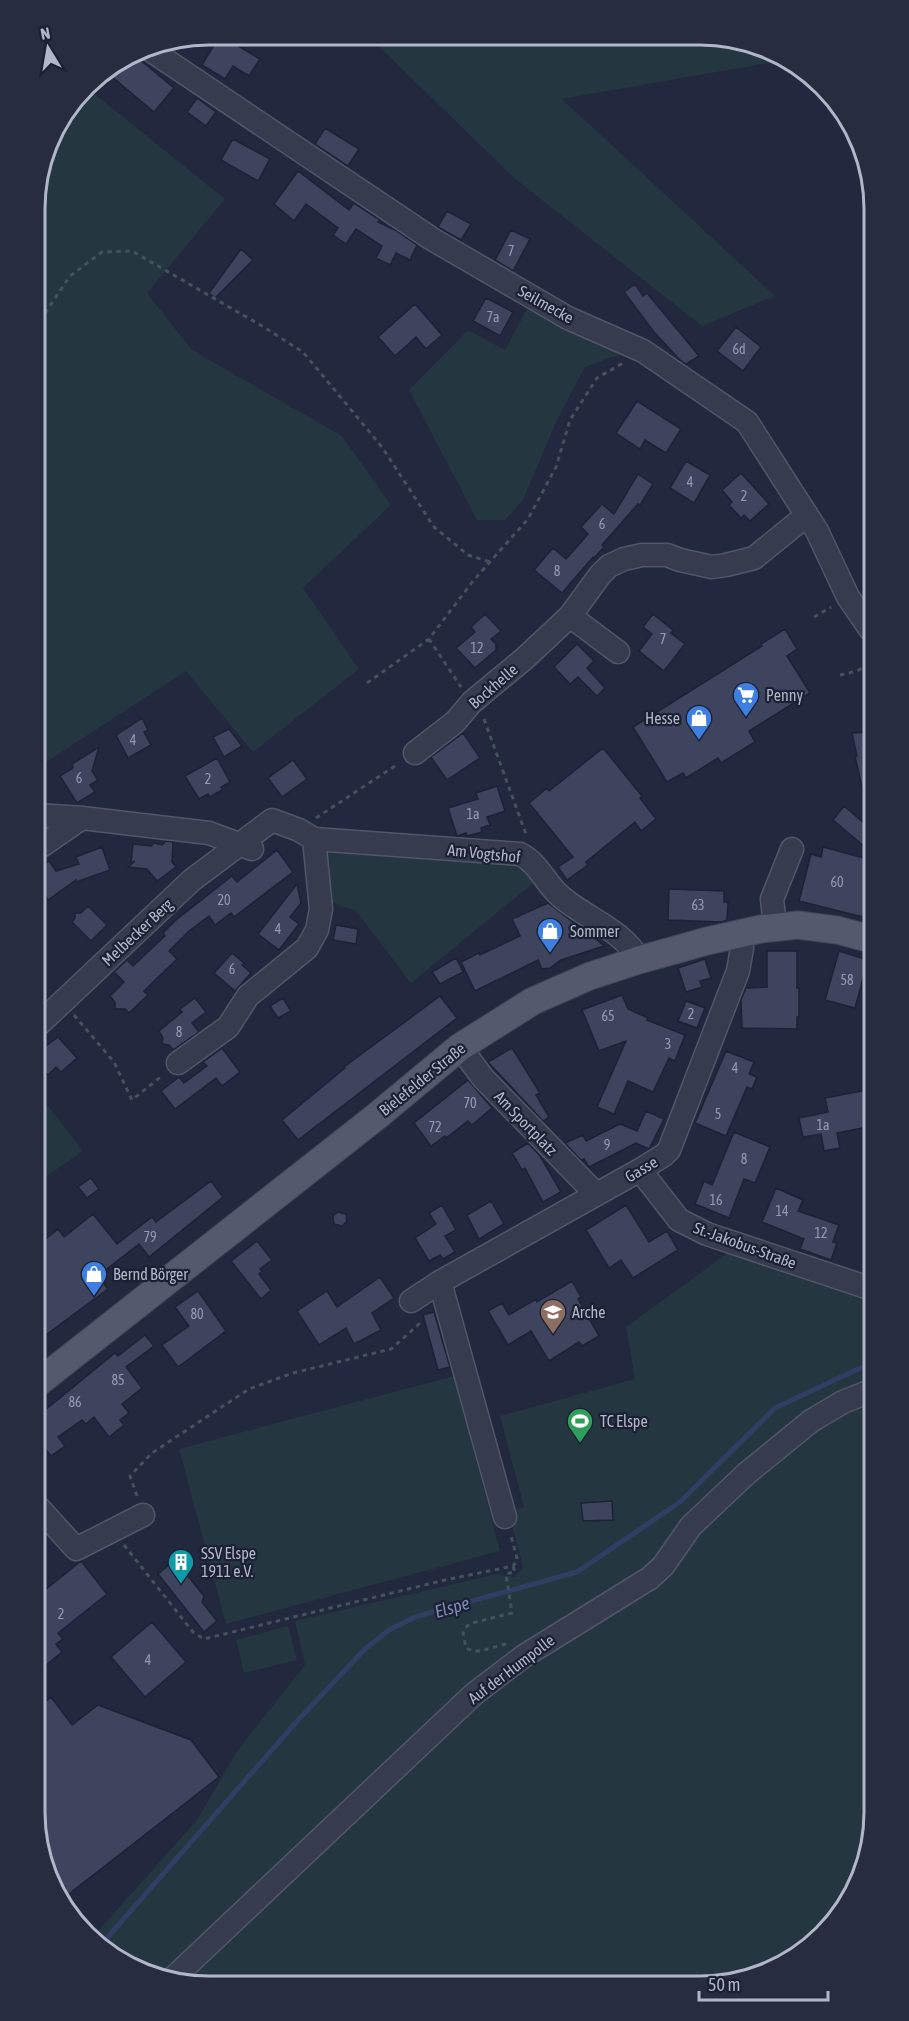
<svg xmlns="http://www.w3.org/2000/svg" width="909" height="2021" font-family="'Asap Condensed',sans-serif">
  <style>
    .green { fill: #24363f }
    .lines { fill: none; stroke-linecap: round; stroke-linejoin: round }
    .stream { stroke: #323d64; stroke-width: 5 }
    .building { fill: #3e445e; stroke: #1d2235; stroke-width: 1.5 }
    .minor-casing { stroke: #515669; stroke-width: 25 }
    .major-casing { stroke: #3f4457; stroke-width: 29 }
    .path { stroke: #42535c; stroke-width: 3; stroke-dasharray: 4.5 4.5; stroke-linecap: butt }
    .minor { stroke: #363b4e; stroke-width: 22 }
    .major { stroke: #54596e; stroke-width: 27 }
    .labels { text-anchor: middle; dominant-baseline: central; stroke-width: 4.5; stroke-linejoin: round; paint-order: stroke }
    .number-label { font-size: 14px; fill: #949aae }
    .street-label { font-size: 16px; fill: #b1b6c9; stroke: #1b2033 }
    .poi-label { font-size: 16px; fill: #b1b6c9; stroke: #1b2033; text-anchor: start }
    .water-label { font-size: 18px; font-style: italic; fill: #7f8bb7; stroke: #1b2033 }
    .rim { fill: none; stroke: #b1b6c9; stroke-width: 3 }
  </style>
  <rect width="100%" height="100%" fill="#22283e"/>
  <path class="green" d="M367,35L734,38L780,61L562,99L775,296L702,326L514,178Z
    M86,87L225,199L147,293L192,350L342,436L391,505L303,588L359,669L253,752L186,671L37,768L35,197L53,131Z
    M527,309L621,354L585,367L557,420L523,500L505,520H477L409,390L468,330L505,350Z
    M324,851L525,865L537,880L411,983L356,911L330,902Z
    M38,1093L83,1151L38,1182Z
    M732,1250L872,1294L874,1824L838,1919L797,1957L746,1980L175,1983L94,1943L91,1939L197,1820L237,1751L305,1665L295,1621L497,1574L515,1577L523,1566L508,1511L524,1507L500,1416L635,1379L626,1327Z
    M454,1376L500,1551L226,1624L179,1449Z
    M288,1626L297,1660L244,1673L236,1640Z"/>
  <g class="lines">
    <path class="stream" d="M100,1946L299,1719L365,1649L389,1630L413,1618L432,1612L577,1572L680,1502L775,1408L873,1362"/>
  </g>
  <path class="building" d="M220,35L260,59L249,76L233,66L225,79L202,65Z
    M133,54L174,88L154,112L105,71Z
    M197,98L216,112L206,126L187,112Z
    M325,128L359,149L348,166L315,144Z
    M233,139L270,159L258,181L221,160Z
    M298,171L349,210L354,203L380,220L378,222L395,230L417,245L410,260L396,253L390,265L376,258L382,246L356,229L346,244L333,235L338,228L306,204L294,221L274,204Z
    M447,211L471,224L461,240L438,227Z
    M511,230L530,239L513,271L495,260Z
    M241,249L253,260L215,298L209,293Z
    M635,284L643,296L647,293L699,356L686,364L680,360L654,332L624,292Z
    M486,298L513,312L500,336L473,321Z
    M415,304L442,335L426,349L416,337L395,356L378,337Z
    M736,327L761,347L743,371L717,351Z
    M637,401L681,429L666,453L645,440L640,449L616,433Z
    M686,461L710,475L694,503L670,488Z
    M741,473L769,504L750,521L744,515L741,518L729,505L732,502L722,490Z
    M638,474L653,484L640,505L638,504L602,545L604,547L594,558L593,557L562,593L534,570L553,548L566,559L588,534L581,527L602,504L614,514Z
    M485,614L501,631L491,639L496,644V650L475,668L456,648L475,632L471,627Z
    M653,614L673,630L671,633L685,644L664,671L639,651L652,634L643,627Z
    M785,629L797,649L787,656L810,693L749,731L755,742L721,763L718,758L686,778L683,773L667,782L633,727L762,646L761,644Z
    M577,644L594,661L587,668L605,688L597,696L578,677L570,684L554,667Z
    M142,718L148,730L144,732L151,745L128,758L116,735Z
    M229,729L242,746L224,757L213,737Z
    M870,732L871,801H865L855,756H857L852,733Z
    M463,733L480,758L447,780L431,757Z
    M99,747L92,771L98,780L90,785L95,792L77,803L60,776L73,768L72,764Z
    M603,748L642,796L640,798L656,819L641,831L635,822L586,862L588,865L567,880L558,867L573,857L529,803L547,788L549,791Z
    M217,758L230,782L221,787L222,790L210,797L208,794L199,799L185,776Z
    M293,760L307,779L282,797L268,778Z
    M497,786L505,811L487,817L490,825L481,828L482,832L467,836L466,833L457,836L448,808L478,799L476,793Z
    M844,806L871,829V852L833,820Z
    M166,841L173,842L172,862L176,867L157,881L147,869L128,867L135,861L131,863L133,844L151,846L154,843L162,845Z
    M102,847L110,870L76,882V880L48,900L43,893L37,897V869L49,861L56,871L79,864L76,857Z
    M823,847L871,860V919L799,901L811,854L821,857Z
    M277,850L293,872L234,917L231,913L215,925L209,916L189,931L169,951L177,959L144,991L148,995L129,1013L125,1009H115V1002L110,996L124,982L114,972L127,960L133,966L165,936L163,933L176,920L232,876L237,882Z
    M297,884L301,903L290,917L299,924L279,950L258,934Z
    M669,889L724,891V902H728L727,920L722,922L668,920Z
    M548,903L574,923L576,927L579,926L584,929L604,946L561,960L550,968L542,969L538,960L475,991L461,962L479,953L480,955L520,936L512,919Z
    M88,906L107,925L91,941L72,922L75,918V913H81Z
    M336,925L358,929L356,944L333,940Z
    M767,951H797V988H799V1017H797V1029L742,1028L741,1000L746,988L767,987Z
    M839,951L868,960L855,1008L825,1000Z
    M232,953L244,963L242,965L251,973L235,991L214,973Z
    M456,958L463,972L440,984L432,972Z
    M705,959L711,978L700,981L702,987L686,992L678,968Z
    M622,995L628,1009L648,1018L647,1020L685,1035L675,1061L669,1058L653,1092L628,1081L614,1114L597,1107L626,1041L599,1051L582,1010Z
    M440,996L457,1018L298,1140L282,1120L345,1068L344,1067Z
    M195,998L206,1012L192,1023L199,1032L173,1050L169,1045L162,1044L163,1038L159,1031L182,1012L180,1009Z
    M283,998L291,1011L278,1018L270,1006Z
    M686,1001L705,1008L697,1028L678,1021Z
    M58,1037L77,1058L61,1072L56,1067L48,1075L38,1065V1052Z
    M222,1048L240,1072L222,1086L216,1078L175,1109L161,1091L179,1077L184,1083L207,1066L203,1062Z
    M512,1048L540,1093L536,1095L549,1117L543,1121L488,1062Z
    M726,1051L754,1062L749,1074L757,1077L752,1089L747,1087L726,1136L695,1123Z
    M468,1080L492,1108L472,1125L468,1121L446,1138L445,1136L431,1146L414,1123Z
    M872,1089V1126L837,1133L840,1148L824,1151L821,1134L803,1137L799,1118L828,1112L825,1098Z
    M646,1111L664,1119L649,1149L636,1143L589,1167L584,1159L581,1160L565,1143L583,1135L586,1141L620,1124L637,1131Z
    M734,1132L770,1147L755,1183L744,1179L729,1218L695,1204L704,1181L712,1185Z
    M528,1143L540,1156L561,1192L543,1202L525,1168L522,1170L512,1153Z
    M91,1178L99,1189L87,1198L78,1187Z
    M211,1181L223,1197L149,1257L139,1244L98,1276L108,1289L47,1334L39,1324L38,1245L58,1229L64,1237L93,1214L117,1244L152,1217L156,1222Z
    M776,1188L803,1200L798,1211L839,1225L833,1242L837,1243L831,1260L800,1249L804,1239L762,1222Z
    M491,1201L504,1224L479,1239L467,1215Z
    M442,1205L456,1230L445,1236L455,1252L443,1259L440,1255L429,1261L415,1238L436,1224L429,1213Z
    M626,1205L649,1242L667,1231L678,1250L633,1278L621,1260L609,1268L586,1230Z
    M338,1212L346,1214L347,1221L342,1226L334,1224L333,1216Z
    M257,1241L272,1260L260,1269L262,1271L259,1274L271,1290L261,1299L231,1261Z
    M380,1277L394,1298L372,1313L381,1330L354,1344L346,1328L319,1345L297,1311L327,1291L337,1307Z
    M572,1281L581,1297L578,1299L599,1336L582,1346L579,1342L549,1361L531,1331L508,1345L488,1311L502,1303L509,1315L536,1299L537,1302Z
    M198,1291L226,1331L178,1367L162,1345L189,1326L175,1307Z
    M434,1312L450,1367L438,1370L423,1315Z
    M145,1335L154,1346L126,1367L142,1388L122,1404L129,1413L120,1420L124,1425L109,1437L94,1417L86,1424L82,1420L58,1437L65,1446L51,1456L39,1441V1415L115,1353L118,1356Z
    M612,1501L613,1520L583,1521L581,1503Z
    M175,1560L204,1596L202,1602L217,1621L204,1632L158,1574Z
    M81,1561L107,1594L58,1633L63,1639L56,1644L62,1652L40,1670V1594Z
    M152,1622L186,1662L145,1697L111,1657Z
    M51,1697L72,1725L98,1705L191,1740L219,1777L65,1897L41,1858L40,1706Z"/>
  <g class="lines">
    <g class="minor-casing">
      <path id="minor" d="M146,47L432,239L568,318L643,351L747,422L817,531L848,597L870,629
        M570,616L618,652
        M415,753L455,722L472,702L524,659L570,616L600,575L609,566L624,559L642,555H667L680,560L712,567L726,565L754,558L807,515
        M37,815L82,818L209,833L252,849
        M37,849L82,818
        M775,926L772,899L792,849
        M38,1025L192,880L272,820L299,830L314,839L520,854C537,862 545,882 559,895C584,918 623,929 639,960
        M460,1047L483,1078L596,1194
        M178,1063L228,1027L248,996L307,948L317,930L321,909L314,839
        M640,1170L679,1220L707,1234L872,1289
        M440,1282L505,1517
        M411,1301L440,1282L640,1170L664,1155L669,1150L738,971L742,948L740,933
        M39,1508L76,1549L143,1515
        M170,1981L474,1694L524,1656L650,1578L663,1566L691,1526L746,1474L811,1421L843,1402L873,1390"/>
    </g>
    <g class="major-casing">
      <path id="major" d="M39,1382L377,1116L460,1047L533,1001L590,976L639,960L707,941L761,929L798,925L837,930L871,939"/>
    </g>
    <path class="path" d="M35,328L70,276L102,252L132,251L262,326L303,352L382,447L434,527L468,555L490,562
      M814,617L831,607
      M429,639L461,687
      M840,675L857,671L870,663
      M367,683L429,639L473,581L528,519L556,467L570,420L597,378L623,363
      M484,719L527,837
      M316,818L398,764
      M74,1015L114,1062L132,1100L163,1075
      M137,1496L130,1476L152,1453L249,1389L293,1373L391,1349L419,1324L417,1320
      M124,1545L193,1632L204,1639L445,1580L513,1566L517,1561V1558L511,1536
      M506,1644L480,1651H473L466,1648L463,1633L467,1626L472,1623L512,1613L506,1574L515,1572L513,1566"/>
    <use href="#minor" class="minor"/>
    <use href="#major" class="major"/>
  </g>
  <defs>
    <g id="supermarket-pin" transform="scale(1.35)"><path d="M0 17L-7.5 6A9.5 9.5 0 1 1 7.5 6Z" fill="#3f7fe0" stroke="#1b2033"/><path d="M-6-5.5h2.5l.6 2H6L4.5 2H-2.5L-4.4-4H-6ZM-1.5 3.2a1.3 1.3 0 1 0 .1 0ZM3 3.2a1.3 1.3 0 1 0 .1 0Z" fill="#fff"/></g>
    <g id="shop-pin" transform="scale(1.35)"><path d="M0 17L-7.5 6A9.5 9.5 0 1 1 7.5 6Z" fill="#3f7fe0" stroke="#1b2033"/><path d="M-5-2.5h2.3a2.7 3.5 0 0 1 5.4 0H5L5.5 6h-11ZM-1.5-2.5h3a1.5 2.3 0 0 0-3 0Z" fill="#fff"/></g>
    <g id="school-pin" transform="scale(1.35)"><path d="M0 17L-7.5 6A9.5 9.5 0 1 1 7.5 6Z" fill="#8d6e63" stroke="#1b2033"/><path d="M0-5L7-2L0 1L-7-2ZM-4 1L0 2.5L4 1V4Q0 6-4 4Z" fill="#fff"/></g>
    <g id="stadium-pin" transform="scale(1.35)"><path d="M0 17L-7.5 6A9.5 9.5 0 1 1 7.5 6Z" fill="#2e9e5b" stroke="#1b2033"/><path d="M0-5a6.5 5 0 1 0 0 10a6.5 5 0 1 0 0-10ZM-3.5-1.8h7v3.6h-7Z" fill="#fff"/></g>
    <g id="building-pin" transform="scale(1.35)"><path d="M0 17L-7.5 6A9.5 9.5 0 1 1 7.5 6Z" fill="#0f9aa8" stroke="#1b2033"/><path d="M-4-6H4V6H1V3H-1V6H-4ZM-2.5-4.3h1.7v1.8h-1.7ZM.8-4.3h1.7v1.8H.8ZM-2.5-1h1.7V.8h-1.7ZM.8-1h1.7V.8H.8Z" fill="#fff"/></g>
  </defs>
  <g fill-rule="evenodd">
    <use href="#supermarket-pin" x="746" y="695"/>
    <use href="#shop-pin" x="699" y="718"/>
    <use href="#shop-pin" x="550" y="931"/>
    <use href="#shop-pin" x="94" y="1274"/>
    <use href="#school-pin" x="553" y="1312"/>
    <use href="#stadium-pin" x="580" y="1421"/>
    <use href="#building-pin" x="181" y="1562"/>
  </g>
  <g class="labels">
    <g class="number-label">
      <text x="511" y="251">7</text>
      <text x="493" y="317">7a</text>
      <text x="739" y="349">6d</text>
      <text x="690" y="482">4</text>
      <text x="744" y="496">2</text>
      <text x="602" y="524">6</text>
      <text x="557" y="571">8</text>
      <text x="663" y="639">7</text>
      <text x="477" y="648">12</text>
      <text x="133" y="740">4</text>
      <text x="79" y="778">6</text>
      <text x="208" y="779">2</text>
      <text x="473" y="814">1a</text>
      <text x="837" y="882">60</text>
      <text x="224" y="900">20</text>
      <text x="698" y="905">63</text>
      <text x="278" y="929">4</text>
      <text x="232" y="969">6</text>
      <text x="847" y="980">58</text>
      <text x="691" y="1014">2</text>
      <text x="608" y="1016">65</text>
      <text x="179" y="1032">8</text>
      <text x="668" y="1044">3</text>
      <text x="735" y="1068">4</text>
      <text x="470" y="1103">70</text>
      <text x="718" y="1114">5</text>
      <text x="823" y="1125">1a</text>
      <text x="435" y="1127">72</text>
      <text x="607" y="1145">9</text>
      <text x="744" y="1159">8</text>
      <text x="716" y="1200">16</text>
      <text x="782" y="1211">14</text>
      <text x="821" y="1233">12</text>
      <text x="150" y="1237">79</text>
      <text x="197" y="1314">80</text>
      <text x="118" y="1380">85</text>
      <text x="75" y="1402">86</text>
      <text x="61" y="1614">2</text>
      <text x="148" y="1660">4</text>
    </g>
    <g class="street-label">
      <text transform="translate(546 304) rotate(29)">Seilmecke</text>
      <text transform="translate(493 686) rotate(-41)">Bockhelle</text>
      <text transform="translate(484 853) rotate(6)">Am Vogtshof</text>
      <text transform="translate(137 932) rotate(-43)">Melbecker Berg</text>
      <text transform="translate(422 1079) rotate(-39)">Bielefelder Straße</text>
      <text transform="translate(526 1123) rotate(46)">Am Sportplatz</text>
      <text transform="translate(641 1169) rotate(-31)">Gasse</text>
      <text transform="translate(745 1245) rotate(20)">St.-Jakobus-Straße</text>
      <text transform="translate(511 1669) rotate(-37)">Auf der Humpolle</text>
    </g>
    <g class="poi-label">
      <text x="766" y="695">Penny</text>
      <text x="680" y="718" text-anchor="end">Hesse</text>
      <text x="570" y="931">Sommer</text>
      <text x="113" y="1274">Bernd Börger</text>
      <text x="572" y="1312">Arche</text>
      <text x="600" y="1421">TC Elspe</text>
      <text x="201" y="1553">SSV Elspe<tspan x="201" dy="18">1911 e.V.</tspan></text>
    </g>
    <g class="water-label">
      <text transform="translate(452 1607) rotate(-16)">Elspe</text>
    </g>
  </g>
  <path d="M0 0H909V2021H0ZM209 45H700A164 164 0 0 1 864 209V1812A164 164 0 0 1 700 1976H209A164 164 0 0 1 45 1812V209A164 164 0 0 1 209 45Z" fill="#272c3f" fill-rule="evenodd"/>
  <path class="rim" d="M209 45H700A164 164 0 0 1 864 209V1812A164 164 0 0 1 700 1976H209A164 164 0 0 1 45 1812V209A164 164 0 0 1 209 45Z"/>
  <g transform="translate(48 48) rotate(349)" stroke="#1b2033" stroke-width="4.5" paint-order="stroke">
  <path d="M0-4.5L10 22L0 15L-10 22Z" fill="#b1b6c9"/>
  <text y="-9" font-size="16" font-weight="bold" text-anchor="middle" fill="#b1b6c9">N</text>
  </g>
  <path d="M699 1991v9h129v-9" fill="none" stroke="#b1b6c9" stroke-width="3"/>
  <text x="708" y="1991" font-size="18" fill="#b1b6c9" stroke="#1b2033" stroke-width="4.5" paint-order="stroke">50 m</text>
</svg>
